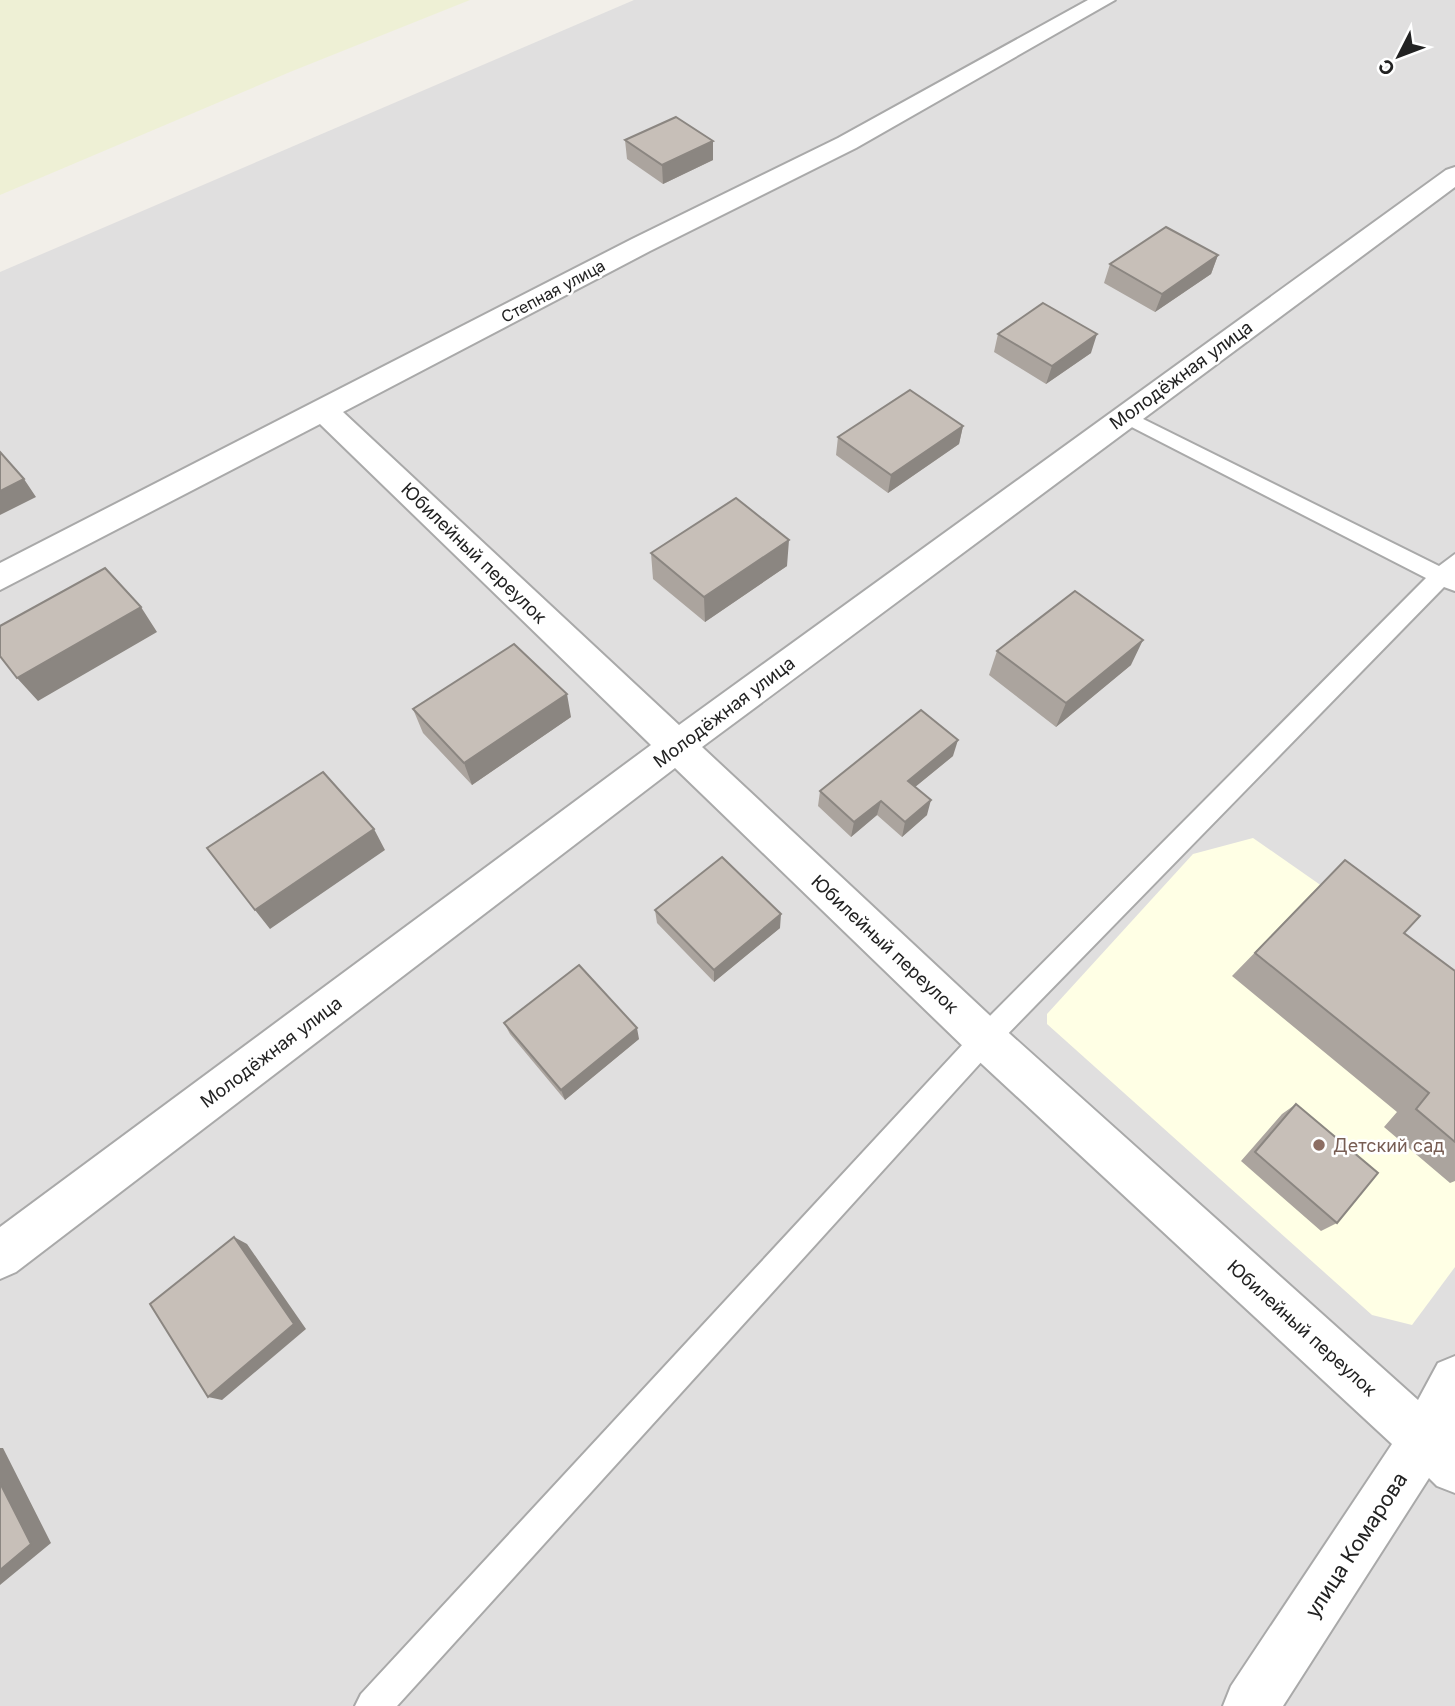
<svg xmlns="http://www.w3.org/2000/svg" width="1455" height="1706" font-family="Inter,sans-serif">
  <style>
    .residential { fill: #e0dfdf }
    .education { fill: #ffffe5 }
    .farmland { fill: #eef0d5 }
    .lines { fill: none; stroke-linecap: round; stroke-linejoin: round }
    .service-casing { stroke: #a9a9a9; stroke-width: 4 }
    .minor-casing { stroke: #a9a9a9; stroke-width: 4 }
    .service { fill: #fff; fill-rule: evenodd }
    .minor { fill: #fff; fill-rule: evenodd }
    .wall { fill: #aba49e }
    .shaded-wall { fill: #8b8681 }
    .building { fill: #c7bfb8; stroke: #8b8681; stroke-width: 2 }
    .education-dot { fill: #8d6e63; stroke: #fff; stroke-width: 2.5 }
    .labels { text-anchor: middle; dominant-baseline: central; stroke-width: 5; stroke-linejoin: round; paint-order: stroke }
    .far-street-label { font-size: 16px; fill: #222; stroke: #fff }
    .street-label { font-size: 18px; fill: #222; stroke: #fff }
    .education-label { font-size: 18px; fill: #785e54; stroke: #fff; text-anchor: start }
    .near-street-label { font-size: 21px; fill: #222; stroke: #fff }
  </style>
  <rect width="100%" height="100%" fill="#f2efe9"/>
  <path class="residential" d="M634,0H1455V1706H0V272Z"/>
  <path class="education" d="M1253,838L1455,979V1267L1412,1325L1372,1315L1047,1024V1014L1193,854Z"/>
  <path class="farmland" d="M0,0H470L290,72L0,195Z"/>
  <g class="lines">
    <g class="service-casing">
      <path id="service" d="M1125,410L1439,566L1455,554V591L1444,587L994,1048L397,1706H355L361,1694L976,1030L1426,578L1118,420L1116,416Z"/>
    </g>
    <g class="minor-casing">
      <path id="minor" d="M1088,0H1115L856,148L650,251L343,412L679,725L1446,170L1455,167V187L702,747L1000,1025L1418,1400L1438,1363L1455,1356V1493L1437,1486L1429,1478L1283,1706H1223L1231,1686L1392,1444L970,1053L675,768L16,1272L0,1279V1227L651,745L320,424L0,590V563L632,239L838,138Z"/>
    </g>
    <use href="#service" class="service"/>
    <use href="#minor" class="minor"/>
  </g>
  <path class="wall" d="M625,140L713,160L663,184L627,159Z
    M1218,255L1211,274L1155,312L1104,283L1110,264Z
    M998,334L1091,353L1046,384L994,352Z
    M963,426L959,444L888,493L836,455L838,437Z
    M651,553L787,566L705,622L653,579Z
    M997,651L1131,665L1056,727L989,675Z
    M413,709L571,717L472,785L423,733Z
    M953,756L915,787L927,815L902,837L877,815L851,837L818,806L820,791Z
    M1345,860L1404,933L1455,971V1181L1450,1183L1384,1127L1397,1112L1232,976Z
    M655,910L780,928L714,982L657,923Z
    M504,1023L639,1039L565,1100L510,1034Z
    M1296,1104L1337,1223L1321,1231L1241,1161L1282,1114Z"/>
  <path class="shaded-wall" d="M713,141V160L663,184L662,165Z
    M1218,255L1211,274L1155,312L1162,294Z
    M1097,334L1091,353L1046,384L1052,366Z
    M963,426L959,444L888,493L891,475Z
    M24,479L36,497L0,515V491Z
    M789,540L787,566L705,622L704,597Z
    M141,607L157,632L38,701L17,678Z
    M1143,640L1131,665L1056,727L1066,703Z
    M567,694L571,717L472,785L464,763Z
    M958,740L953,756L904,796L908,781Z
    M931,800L927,815L902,837L905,822Z
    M881,801L877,815L851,837L854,822Z
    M374,829L385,850L270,929L255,910Z
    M781,914L780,928L714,982V970Z
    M637,1028L639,1039L565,1100L561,1090Z
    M234,1237L247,1244L306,1329L222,1400L208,1397Z
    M0,1448H3L51,1543L0,1585Z"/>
  <path class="building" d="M676,117L713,141L662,165L625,140Z
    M1166,227L1218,255L1162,294L1110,264Z
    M1043,303L1097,334L1052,366L998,334Z
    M910,390L963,426L891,475L838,437Z
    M0,452L24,479L0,491Z
    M736,498L789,540L704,597L651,553Z
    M105,568L141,607L17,678L0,656V626Z
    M1075,591L1143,640L1066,703L997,651Z
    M514,644L567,694L464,763L413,709Z
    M921,710L958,740L908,781L931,800L905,822L881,801L854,822L820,791Z
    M323,772L374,829L255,910L207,848Z
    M722,857L781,914L714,970L655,910Z
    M1345,860L1420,916L1404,933L1455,971V1142L1416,1109L1429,1093L1255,953Z
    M579,965L637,1028L561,1090L504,1023Z
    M1296,1104L1378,1173L1337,1223L1255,1152Z
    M234,1237L294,1324L208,1397L150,1304Z
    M0,1483L31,1544L0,1570Z"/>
  <circle class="education-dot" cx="1319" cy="1145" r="7"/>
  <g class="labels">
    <g class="far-street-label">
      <text transform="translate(553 291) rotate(-28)">Степная улица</text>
    </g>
    <g class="street-label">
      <text transform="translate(1181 375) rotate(-36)">Молодёжная улица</text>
      <text transform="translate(474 553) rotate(44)">Юбилейный переулок</text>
      <text transform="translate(724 712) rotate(-37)">Молодёжная улица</text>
      <text transform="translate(885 944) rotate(43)">Юбилейный переулок</text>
      <text transform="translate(271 1052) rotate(-37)">Молодёжная улица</text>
      <text transform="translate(1302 1328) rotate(42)">Юбилейный переулок</text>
    </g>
    <g class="education-label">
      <text x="1333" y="1145">Детский сад</text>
    </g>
    <g class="near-street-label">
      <text transform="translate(1356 1545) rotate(-57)">улица Комарова</text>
    </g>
  </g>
  <g transform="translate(1399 56) rotate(228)" stroke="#ffffff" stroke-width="5" paint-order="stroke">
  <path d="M0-5L12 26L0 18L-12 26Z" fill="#222222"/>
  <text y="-10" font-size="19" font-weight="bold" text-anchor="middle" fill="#222222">С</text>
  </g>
</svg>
